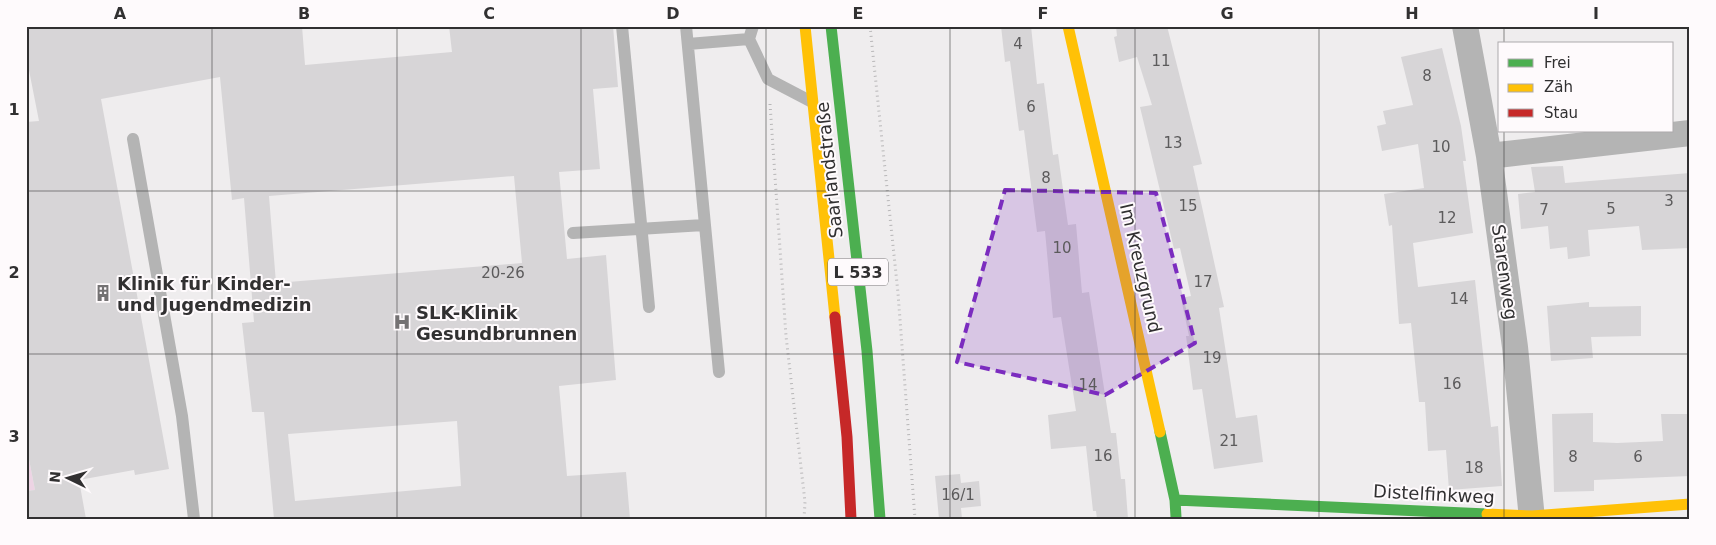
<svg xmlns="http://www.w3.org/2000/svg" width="1716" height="545" font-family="'DejaVu Sans',sans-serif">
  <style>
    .green { fill: #edd4e4 }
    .building { fill: #d7d5d7; fill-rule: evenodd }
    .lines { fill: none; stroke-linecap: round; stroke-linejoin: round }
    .path { stroke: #b8b7b8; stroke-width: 3; stroke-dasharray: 1 4; stroke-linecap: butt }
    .lane { stroke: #b4b4b4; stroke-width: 12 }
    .street { stroke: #b4b4b4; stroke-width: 26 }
    .fast { stroke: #4caf50; stroke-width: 11 }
    .slow { stroke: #ffc107; stroke-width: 11 }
    .jam { stroke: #c62828; stroke-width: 11 }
    .marked { fill: #7b2cbf; fill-opacity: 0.2; stroke: #7b2cbf; stroke-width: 4; stroke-dasharray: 10 6; stroke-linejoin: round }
    .grid { fill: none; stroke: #313031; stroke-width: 1; stroke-opacity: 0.55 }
    .labels { text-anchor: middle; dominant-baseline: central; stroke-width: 4; stroke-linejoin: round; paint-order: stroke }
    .number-label { font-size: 15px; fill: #5c5b5c }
    .shield { fill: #fefafc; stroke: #6e6d6e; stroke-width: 1 }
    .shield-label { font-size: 16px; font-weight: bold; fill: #313031 }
    .street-label { font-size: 18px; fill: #313031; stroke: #fefafc }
    .poi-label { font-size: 18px; font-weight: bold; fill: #313031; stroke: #fefafc; text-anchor: start }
    .neatline { fill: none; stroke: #313031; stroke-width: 2 }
    .grid-label { font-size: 16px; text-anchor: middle; font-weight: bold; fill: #313031 }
  </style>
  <rect width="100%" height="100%" fill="#efedee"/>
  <path class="green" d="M26,444L35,490L26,491Z"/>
  <path class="building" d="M26,26H302L305,65L452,52L449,26H613L618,87L593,89L600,169L559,172L567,259L606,255L616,380L559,386L567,476L626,472L630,519H274L264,412H252L242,323L254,322L244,198L232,200L220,77L101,99L169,469L135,475L134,470L79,480L86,519H26V491L35,490L26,444V122L39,121L26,55ZM514,176L522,263L276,283L269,196ZM457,421L461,486L295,501L288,434Z
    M1001,26H1031L1037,84L1044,83L1053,155L1058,154L1068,225L1076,224L1082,293L1089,292L1111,433H1116L1121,479H1125L1128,519H1097L1096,511H1093L1086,446L1051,449L1048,415L1076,411L1061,317L1053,318L1045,231L1037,232L1024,130L1019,131L1010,61L1005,62Z
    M1116,26H1167L1202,164L1193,166L1224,307L1219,308L1236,418L1257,415L1263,462L1214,469L1202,389L1193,390L1186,336H1189L1181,298L1191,296L1180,248L1174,249L1140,107L1152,105L1137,57L1119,62L1114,37L1117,36Z
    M1442,48L1461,126L1466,161H1463L1473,233L1413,243L1418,287L1475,280L1491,427L1498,426L1502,486L1449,490L1446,450L1428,451L1425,402H1419L1411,323L1399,324L1392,225L1389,226L1384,194L1424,188L1418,144L1382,151L1377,126L1386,124L1383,111L1413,105L1401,57Z
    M1563,166L1565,183L1690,173V248L1642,250L1639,226L1588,230L1590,256L1568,259L1567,247L1550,249L1548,226L1521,229L1518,194L1535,192L1531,167Z
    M1589,302V307L1641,306V336L1591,337L1593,358L1551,361L1547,306Z
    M1593,413V442L1617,443L1663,441L1661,414H1690V476L1594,480V491L1554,492L1552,414Z
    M960,474L961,483L979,481L981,506L961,508L962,519H939L935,476Z"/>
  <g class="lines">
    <path class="path" d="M870,26L898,293L915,519
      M770,104L786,336L805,502L804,519"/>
    <path class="lane" d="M622,26L649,307
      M686,26L719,372
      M753,26L749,39L768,79L812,102
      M688,44L749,39
      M133,139L182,416L194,519
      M573,233L704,225"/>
    <path class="street" d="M1465,26L1489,156L1515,347L1532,519
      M1489,156L1690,133"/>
    <path class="fast" d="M831,26L867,351L880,519
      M1160,432L1175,500L1176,517
      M1175,500L1487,514"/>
    <path class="slow" d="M805,26L835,317
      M1068,26L1160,432
      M1487,514L1532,516L1690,504"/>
    <path class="jam" d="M835,317L847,437L851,519"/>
  </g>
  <path class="marked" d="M1005,190L1156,193L1195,343L1105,395L957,362Z"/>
  <path class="grid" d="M212,26V519M397,26V519M581,26V519M766,26V519M950,26V519M1135,26V519M1319,26V519M1504,26V44M1504,131V519M26,191H1690M26,354H1690"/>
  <defs>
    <g id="building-bare" transform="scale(1.35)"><path d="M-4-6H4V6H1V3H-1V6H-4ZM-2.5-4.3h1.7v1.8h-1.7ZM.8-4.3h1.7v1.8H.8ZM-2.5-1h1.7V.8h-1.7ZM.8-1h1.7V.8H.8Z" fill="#747273" stroke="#fefafc" stroke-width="2.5" paint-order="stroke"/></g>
    <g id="hospital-bare" transform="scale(1.35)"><path d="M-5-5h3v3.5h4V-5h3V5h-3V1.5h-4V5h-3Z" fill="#747273" stroke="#fefafc" stroke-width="2.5" paint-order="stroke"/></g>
  </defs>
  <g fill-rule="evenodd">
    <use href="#building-bare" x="103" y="293"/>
    <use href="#hospital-bare" x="402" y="322"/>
  </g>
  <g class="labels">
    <g class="number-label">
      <text x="1018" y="44">4</text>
      <text x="1161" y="61">11</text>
      <text x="1427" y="76">8</text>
      <text x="1031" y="107">6</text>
      <text x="1173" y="143">13</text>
      <text x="1441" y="147">10</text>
      <text x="1046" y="178">8</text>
      <text x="1669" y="201">3</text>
      <text x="1188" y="206">15</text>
      <text x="1611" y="209">5</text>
      <text x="1544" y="210">7</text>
      <text x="1447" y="218">12</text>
      <text x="1062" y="248">10</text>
      <text x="503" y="273">20-26</text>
      <text x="1203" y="282">17</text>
      <text x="1459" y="299">14</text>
      <text x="1212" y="358">19</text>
      <text x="1452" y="384">16</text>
      <text x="1088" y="385">14</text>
      <text x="1229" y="441">21</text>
      <text x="1103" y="456">16</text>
      <text x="1573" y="457">8</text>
      <text x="1638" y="457">6</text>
      <text x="1474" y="468">18</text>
      <text x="958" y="495">16/1</text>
    </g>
    <rect class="shield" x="828" y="258.5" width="60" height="27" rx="4"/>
    <g class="shield-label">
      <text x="858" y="272">L 533</text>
    </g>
    <g class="street-label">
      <text transform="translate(829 170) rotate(-96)">Saarlandstraße</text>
      <text transform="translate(1141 268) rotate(77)">Im Kreuzgrund</text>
      <text transform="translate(1505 272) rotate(82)">Starenweg</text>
      <text transform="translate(1434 494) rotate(3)">Distelfinkweg</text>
    </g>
    <g class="poi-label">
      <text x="117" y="283">Klinik für Kinder-<tspan x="117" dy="21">und Jugendmedizin</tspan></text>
      <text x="416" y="312">SLK-Klinik<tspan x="416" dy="21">Gesundbrunnen</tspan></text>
    </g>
  </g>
  <rect width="1716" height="545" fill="none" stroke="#fefafc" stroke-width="55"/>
  <rect x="1498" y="42" width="175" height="90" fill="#fefafc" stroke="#aca9ab"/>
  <rect x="1508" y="59" width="25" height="8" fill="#4caf50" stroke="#aca9ab"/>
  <text x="1544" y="68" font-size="15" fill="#313031">Frei</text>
  <rect x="1508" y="84" width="25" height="8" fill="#ffc107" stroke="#aca9ab"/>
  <text x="1544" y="92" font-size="15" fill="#313031">Zäh</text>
  <rect x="1508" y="109" width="25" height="8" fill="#c62828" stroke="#aca9ab"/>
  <text x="1544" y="118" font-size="15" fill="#313031">Stau</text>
  <g transform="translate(68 478) rotate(275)" stroke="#fefafc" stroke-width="4" paint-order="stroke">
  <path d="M0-4L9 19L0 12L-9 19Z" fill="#313031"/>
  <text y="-8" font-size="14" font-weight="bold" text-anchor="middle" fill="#313031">N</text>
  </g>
  <rect x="28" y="28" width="1660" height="490" class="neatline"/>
  <g class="grid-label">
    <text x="120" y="19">A</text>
    <text x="304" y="19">B</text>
    <text x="489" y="19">C</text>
    <text x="673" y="19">D</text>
    <text x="858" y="19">E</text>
    <text x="1043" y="19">F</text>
    <text x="1227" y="19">G</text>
    <text x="1412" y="19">H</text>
    <text x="1596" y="19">I</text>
    <text x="14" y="115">1</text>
    <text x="14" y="278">2</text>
    <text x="14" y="442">3</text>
  </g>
</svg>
